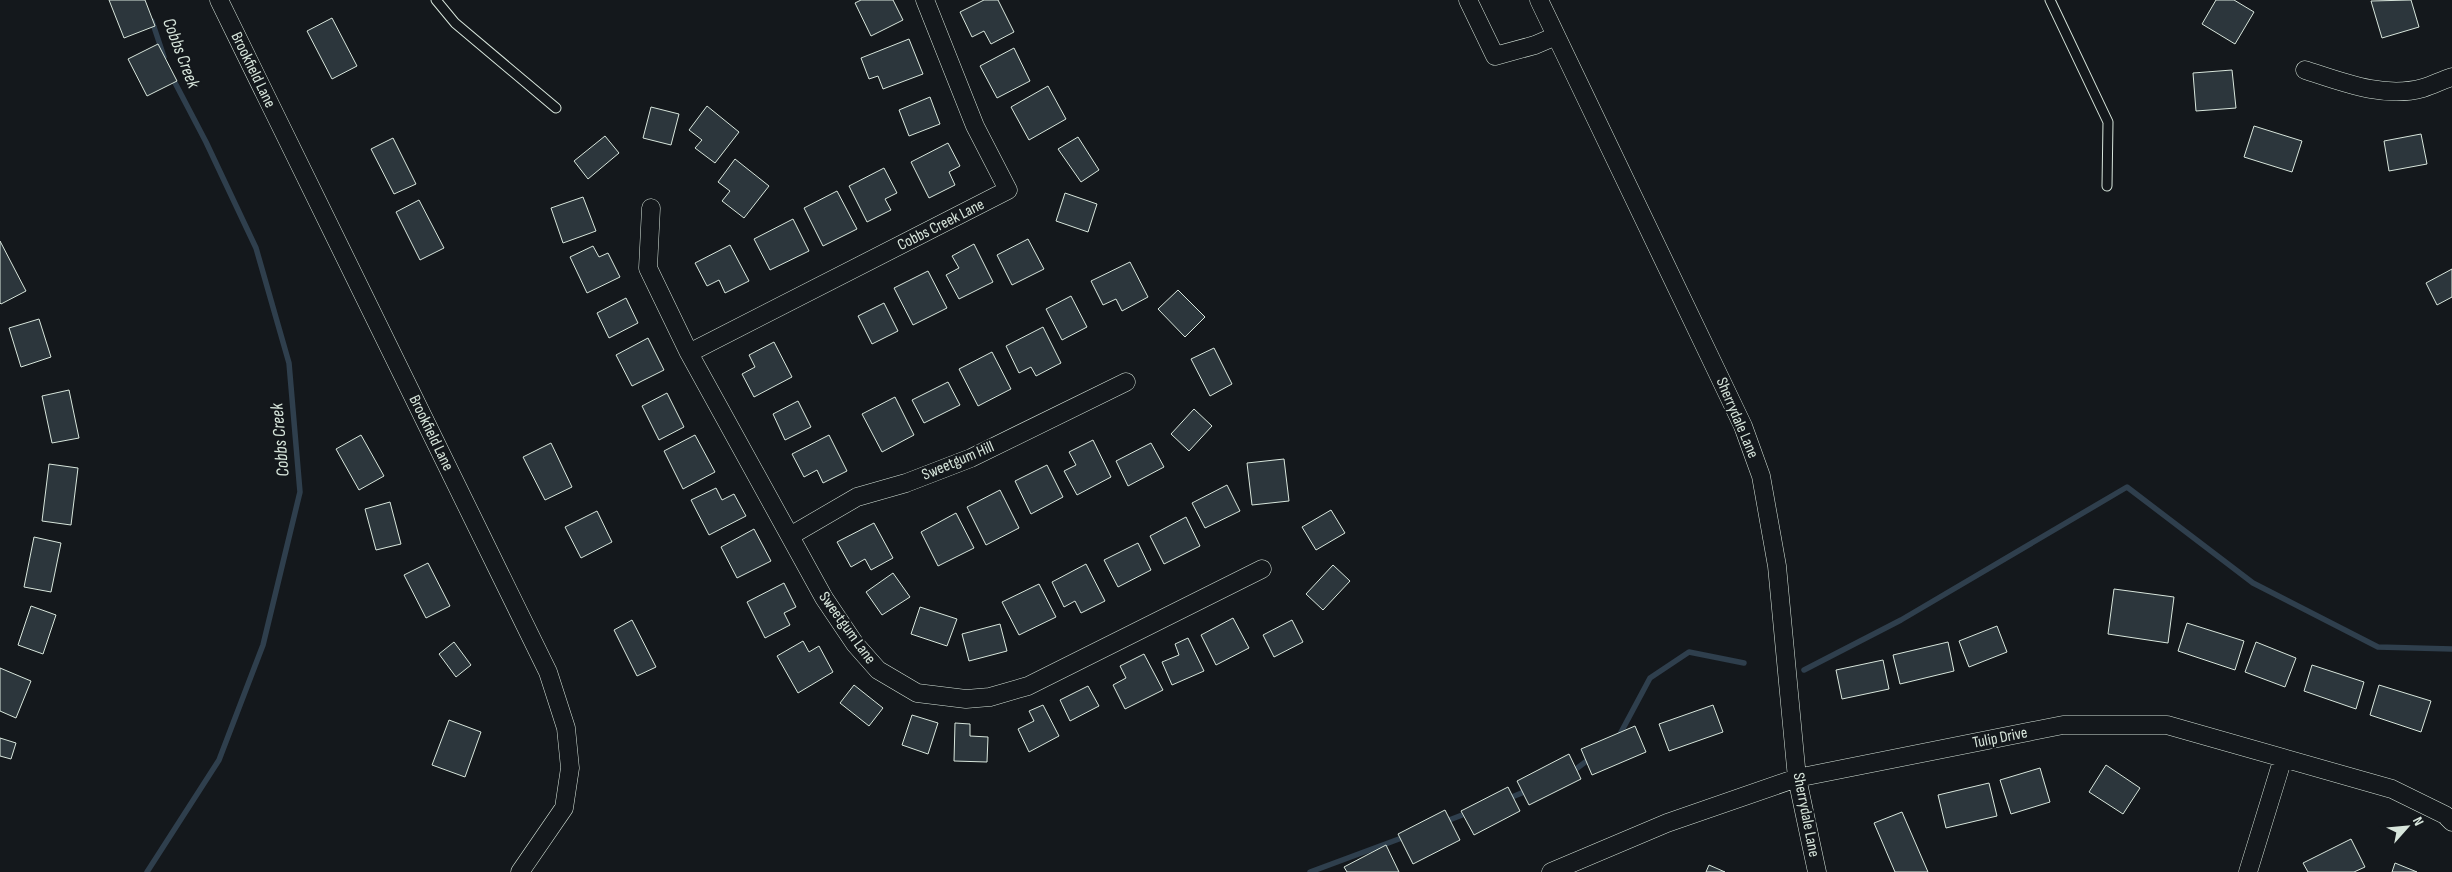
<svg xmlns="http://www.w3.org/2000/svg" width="2452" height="872" font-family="'Sofia Sans Condensed',sans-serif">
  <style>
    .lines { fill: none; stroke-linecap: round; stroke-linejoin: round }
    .stream { stroke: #2f3f4d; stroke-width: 5.5 }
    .building { fill: #2c363c; stroke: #d8e6dc }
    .service-casing { stroke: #d8e6dc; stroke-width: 11 }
    .minor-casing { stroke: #d8e6dc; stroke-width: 19 }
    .service { stroke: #14181c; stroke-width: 9 }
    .minor { stroke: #14181c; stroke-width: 18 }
    .labels { text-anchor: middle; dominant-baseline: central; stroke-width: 4; stroke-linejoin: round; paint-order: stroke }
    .street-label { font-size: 16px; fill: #d8e6dc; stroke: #14181c }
    .water-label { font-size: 18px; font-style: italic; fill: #d8e6dc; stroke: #14181c }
  </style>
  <rect width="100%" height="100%" fill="#14181c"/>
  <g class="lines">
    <path class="stream" d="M152,21L164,57
      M1804,670L1901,620L2127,487L2253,583L2378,647L2452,649
      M1619,736L1650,678L1689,652L1744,663
      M1572,772L1592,757
      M1507,799L1529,790
      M1444,822L1470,812
      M147,872L219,760L263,645L300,492L289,363L256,248L206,142L172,77
      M1310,872L1407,836"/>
  </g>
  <path class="building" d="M109,0H145L155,26L124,38Z
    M861,0H893L903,20L871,36L855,3Z
    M984,0H998L1014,32L991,44L984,31L972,37L960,12Z
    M2216,0H2234L2254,12L2235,44L2202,24Z
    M2411,0L2419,27L2382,38L2371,1Z
    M332,18L357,66L332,79L307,31Z
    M909,39L923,74L883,89L878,76L869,79L861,58Z
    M158,44L177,81L147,96L128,59Z
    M1014,48L1030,81L997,98L980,66Z
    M2232,70L2236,108L2196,111L2193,73Z
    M1048,86L1066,119L1029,140L1011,107Z
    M930,97L940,124L909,136L899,110Z
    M707,106L739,132L715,163L695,148L702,140L689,130Z
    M651,107L679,114L671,145L643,138Z
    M2254,126L2302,141L2292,172L2244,157Z
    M2421,134L2427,164L2389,171L2384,141Z
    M605,136L619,153L588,179L574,161Z
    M1078,137L1099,170L1081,182L1058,149Z
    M393,138L416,184L394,194L371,149Z
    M948,143L960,166L949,172L955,185L929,198L911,162Z
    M735,159L769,186L744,218L722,201L730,191L718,182Z
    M884,168L897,193L885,199L891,210L867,222L849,186Z
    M837,191L857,229L823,246L804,208Z
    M1065,193L1097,204L1088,232L1056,221Z
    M583,197L596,231L563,243L551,208Z
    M419,200L444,248L420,260L396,212Z
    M793,219L809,251L770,270L754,239Z
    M1028,239L1044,269L1012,285L997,255Z
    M0,241L26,291L1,304L0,303Z
    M974,244L993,282L959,299L946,275L959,268L952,256Z
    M730,245L749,281L725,293L719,280L707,286L695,263Z
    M593,246L599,257L608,253L620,277L587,293L570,257Z
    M1130,262L1148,297L1122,311L1116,299L1103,305L1091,281Z
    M2452,269V297L2437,305L2426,283Z
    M928,271L947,308L913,325L894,288Z
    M1178,290L1205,317L1185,337L1158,309Z
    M1071,296L1087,327L1062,340L1046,309Z
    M626,298L638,323L609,338L597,313Z
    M884,303L898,331L872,344L858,316Z
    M39,319L51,357L21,367L9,328Z
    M1043,327L1061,363L1036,376L1031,367L1019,373L1006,346Z
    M648,338L664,370L632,386L616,355Z
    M774,342L792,377L754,397L742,374L755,367L749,355Z
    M1214,348L1232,384L1210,396L1191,359Z
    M992,352L1011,389L978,406L959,369Z
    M948,382L960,405L924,423L912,400Z
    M69,390L79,438L52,443L42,396Z
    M667,393L684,427L659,440L642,406Z
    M895,397L914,435L882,452L862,414Z
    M798,401L811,427L785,440L773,414Z
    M1194,409L1212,426L1189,451L1171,434Z
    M361,435L384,476L359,490L336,449Z
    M695,435L715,472L683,489L664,451Z
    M829,435L847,471L823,483L817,470L804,477L792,454Z
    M1093,440L1111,477L1077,495L1064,471L1076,465L1069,452Z
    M551,443L572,487L545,500L523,457Z
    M1151,443L1164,467L1128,486L1116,461Z
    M1284,459L1289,501L1252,505L1247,463Z
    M49,464L78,468L71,525L42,521Z
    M1047,465L1063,497L1031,514L1015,481Z
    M1227,485L1240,511L1205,528L1192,503Z
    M716,488L722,500L734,494L746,516L709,535L691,500Z
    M1000,490L1019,528L986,545L967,507Z
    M390,502L401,544L376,550L365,509Z
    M1331,510L1345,533L1316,550L1302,527Z
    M597,511L612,542L581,558L565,527Z
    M956,513L974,548L938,566L921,532Z
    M1186,517L1200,546L1164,564L1150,536Z
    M874,523L893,558L871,570L865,559L851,567L837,542Z
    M754,529L771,561L737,578L721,547Z
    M34,537L61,543L51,592L24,587Z
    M1138,543L1151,570L1118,587L1104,560Z
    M428,563L450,606L426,618L404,575Z
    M1086,564L1105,601L1081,613L1075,601L1064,607L1052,582Z
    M1333,565L1350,581L1323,610L1306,594Z
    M893,573L910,597L882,615L866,592Z
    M784,583L796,607L784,613L790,625L765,638L747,602Z
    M1039,584L1056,617L1019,635L1002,602Z
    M2114,589L2174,597L2168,643L2108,634Z
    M31,606L56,615L43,654L18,645Z
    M920,607L957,619L947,646L911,634Z
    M1233,618L1249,648L1216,665L1201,635Z
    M632,620L656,667L637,676L614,630Z
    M1292,620L1303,642L1274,657L1263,635Z
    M2187,623L2244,641L2235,670L2178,651Z
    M1000,624L1007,651L969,661L962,634Z
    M1997,626L2007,652L1969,667L1959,641Z
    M1188,638L1204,671L1172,685L1162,662L1179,655L1175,644Z
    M803,641L809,652L819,646L833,672L798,693L777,656Z
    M454,642L471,665L456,677L439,654Z
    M1948,642L1954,671L1900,684L1893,655Z
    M2256,642L2296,658L2285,687L2245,672Z
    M1144,654L1163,690L1125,709L1113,685L1126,678L1120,666Z
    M1883,660L1889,689L1842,699L1836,670Z
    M2312,665L2364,682L2356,709L2304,691Z
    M0,668L31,681L16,718L0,711Z
    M854,685L883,708L869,726L840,703Z
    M2379,685L2431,701L2421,732L2370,715Z
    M1088,686L1099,706L1070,721L1060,700Z
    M1043,705L1059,736L1029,752L1018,729L1034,721L1029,711Z
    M1713,705L1723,732L1669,751L1659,724Z
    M912,715L938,723L928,754L902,745Z
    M449,720L481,732L465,777L432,765Z
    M955,723L970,724V736L988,737L987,762L954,761Z
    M1635,726L1646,752L1592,775L1581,749Z
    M0,738L16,743L11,759L0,756Z
    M1569,754L1581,779L1529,805L1517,781Z
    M2106,765L2140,788L2123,814L2089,792Z
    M2040,768L2050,802L2011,814L2000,780Z
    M1989,783L1997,816L1946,828L1938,795Z
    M1508,787L1520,811L1474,835L1461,811Z
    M1445,810L1460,840L1413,864L1398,834Z
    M1902,812L1928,872H1895L1874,823Z
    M2351,839L2365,867L2354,872H2308L2303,863Z
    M1386,845L1399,872H1347L1344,867Z
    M2395,863L2417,872H2392Z
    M1709,865L1725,872H1706Z"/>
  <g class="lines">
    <g class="service-casing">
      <path id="service" d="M436,0L455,23L556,108
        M2050,0L2108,122L2107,186"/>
    </g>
    <g class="minor-casing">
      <path id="minor" d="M219,0L548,672L566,728L570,768L564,808L520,872
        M1468,0L1495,56L1535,45L1556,36
        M1539,0L1743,426L1761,476L1777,566L1797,778L1817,872
        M2305,70C2342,82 2384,99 2423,88C2433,85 2442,80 2452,77
        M651,208L648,268L689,353L824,598L855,644L878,670L917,693L966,699L990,697L1028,686L1262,569
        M689,353L1008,190L975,126L925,0
        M790,536L857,497L906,483L971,458L1126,382
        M1551,872L1667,823L1797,778L2063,725H2167L2392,789L2445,815L2452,822
        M2248,872L2283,758"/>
    </g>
    <use href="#service" class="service"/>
    <use href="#minor" class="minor"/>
  </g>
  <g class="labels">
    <g class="street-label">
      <text transform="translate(253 70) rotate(64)">Brookfield Lane</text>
      <text transform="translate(941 225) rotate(-27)">Cobbs Creek Lane</text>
      <text transform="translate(1737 418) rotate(67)">Sherrydale Lane</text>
      <text transform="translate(431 433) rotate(64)">Brookfield Lane</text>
      <text transform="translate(958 461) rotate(-23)">Sweetgum Hill</text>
      <text transform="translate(847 628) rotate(54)">Sweetgum Lane</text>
      <text transform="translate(2000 738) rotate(-11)">Tulip Drive</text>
      <text transform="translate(1806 815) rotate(79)">Sherrydale Lane</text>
    </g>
    <g class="water-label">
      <text transform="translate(181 53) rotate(69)">Cobbs Creek</text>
      <text transform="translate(280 440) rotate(-95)">Cobbs Creek</text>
    </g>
  </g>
  <g transform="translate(2407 827) rotate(63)" stroke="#14181c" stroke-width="4" paint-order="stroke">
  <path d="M0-4L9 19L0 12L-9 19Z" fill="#d8e6dc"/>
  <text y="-8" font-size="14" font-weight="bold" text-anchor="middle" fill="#d8e6dc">N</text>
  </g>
</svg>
